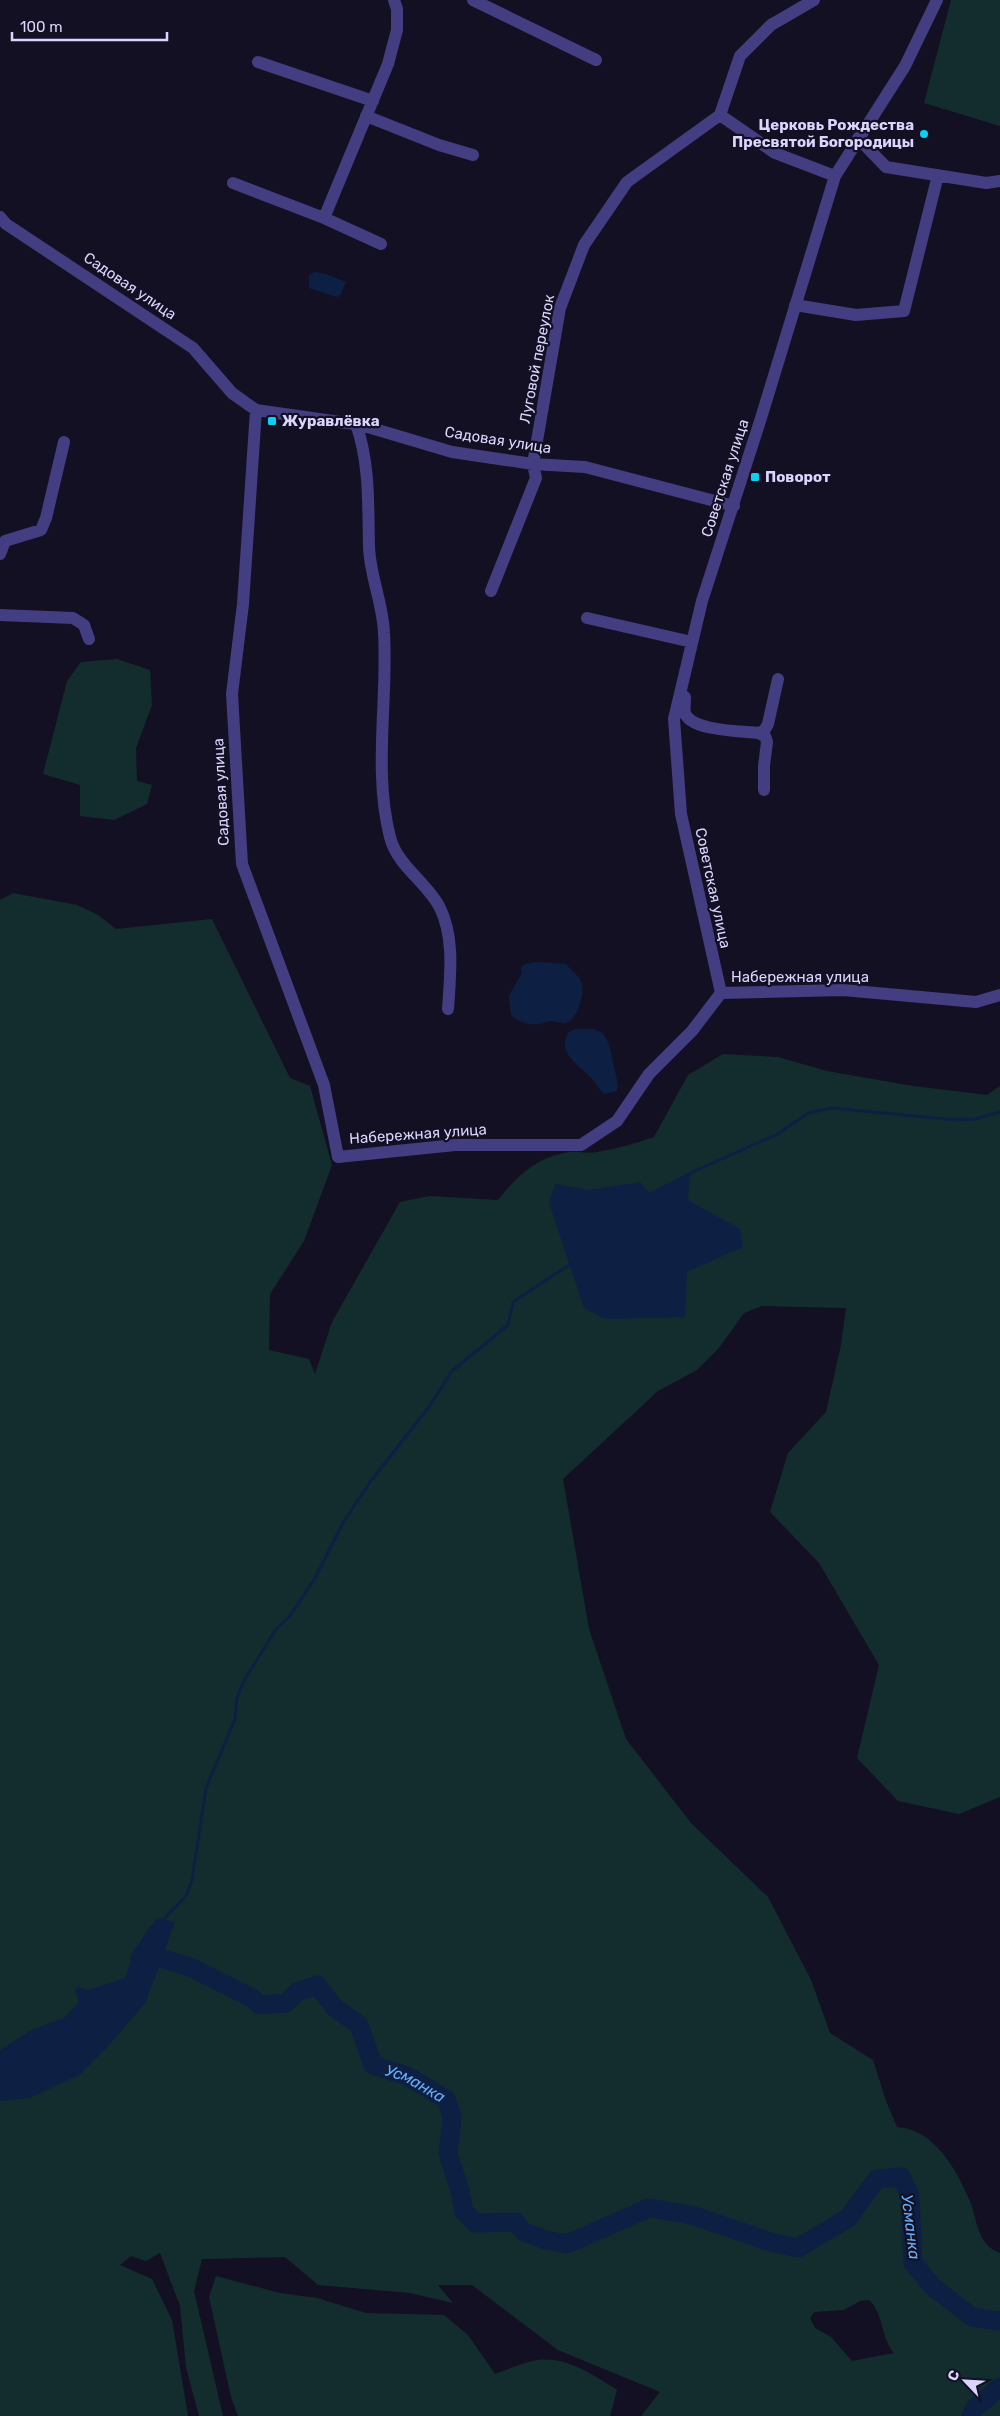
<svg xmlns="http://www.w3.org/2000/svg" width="1000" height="2416" font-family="Rubik,sans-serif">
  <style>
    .green { fill: #132d2e; fill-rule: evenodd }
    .water { fill: #0e1f44 }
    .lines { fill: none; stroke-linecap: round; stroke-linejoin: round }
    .stream { stroke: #0e1f44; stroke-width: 3 }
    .river { stroke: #0e1f44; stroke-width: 19 }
    .minor { stroke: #433d81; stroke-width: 12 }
    .poi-dot { fill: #0bcff3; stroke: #141024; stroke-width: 2 }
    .labels { text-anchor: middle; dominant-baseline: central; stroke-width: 4.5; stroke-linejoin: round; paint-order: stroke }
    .poi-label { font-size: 15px; font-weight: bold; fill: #dbd5fd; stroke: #141024; text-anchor: start }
    .street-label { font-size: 15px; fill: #dbd5fd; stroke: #141024 }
    .water-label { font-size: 16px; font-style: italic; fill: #67adf8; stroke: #141024 }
  </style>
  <rect width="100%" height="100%" fill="#141024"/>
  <path class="green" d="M951,0H1000V126L924,103Z
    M117,659L150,670L152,705L136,748L137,781L152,785L147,804L114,820L80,816V785L43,774L67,681L81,662Z
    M13,893L77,905L98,915L116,929L212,919L290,1078L310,1086L332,1165L304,1241L270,1294L269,1350L309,1359L315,1374L332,1322L400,1202L430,1196L498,1200C517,1176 538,1156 570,1152C579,1151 588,1154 597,1152C616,1149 637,1143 654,1137L688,1075L723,1054L778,1057L827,1071L913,1086L987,1095L1000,1086V1797L959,1814L898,1801L857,1758L879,1665L819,1563L770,1512L788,1453L826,1412L841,1345L846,1308L762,1306L744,1313L719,1348L697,1370L658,1391L563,1479L589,1629L626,1739L691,1823L768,1897L811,1980L830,2033L873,2060L886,2101L897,2127C934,2129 956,2169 969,2199C978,2220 976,2244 1000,2253V2416H641L660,2392L558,2350L472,2285H438L453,2303L410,2293L318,2285L285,2257L202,2259L194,2291L223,2416H199L186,2367L180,2306L160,2253L146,2261L131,2256L120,2265L152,2279L172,2320L188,2416H0V900ZM869,2300C883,2312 881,2338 894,2353L852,2361L831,2337L815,2328L810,2318L814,2312L844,2310L860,2301Z
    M216,2276L280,2293L317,2298L366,2313L444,2315L468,2335L495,2374C507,2370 519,2364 532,2361C563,2354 592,2374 617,2390L610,2416H238L231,2397L209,2297Z"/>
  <path class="water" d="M314,272L326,274L346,282L341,294L337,297L309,288V275Z
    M536,962L566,964C571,971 580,975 582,985C584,996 577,1020 566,1023C560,1024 556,1021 551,1021C547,1021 543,1024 539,1024C529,1025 518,1022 511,1015L509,996L522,973L521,968L525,964Z
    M575,1029H594L603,1033L609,1044L618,1085L617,1091L604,1094C599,1089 596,1083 591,1078C580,1066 557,1054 568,1033Z
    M690,1172L688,1200L740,1229L743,1247L687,1272L685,1317L605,1319L584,1308L549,1203L555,1184L589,1190L640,1182L649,1193Z
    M158,1918L175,1922L146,2002L110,2044L79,2075L30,2098L0,2101V2050L31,2030L64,2018L79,2002L75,1991L77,1987L89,1990L125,1978C133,1954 140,1937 158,1918Z"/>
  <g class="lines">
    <path class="stream" d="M688,1174L778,1134L808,1113L832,1108L956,1120L975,1119L1000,1112
      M161,1922L186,1896L192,1880L206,1788L235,1719L237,1698L245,1679L276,1629L290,1616L315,1578L344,1521L370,1482L429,1407L452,1371L508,1325L513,1302L572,1263"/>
    <g class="river">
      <path id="s1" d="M140,1958L143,1953L190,1967L252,1998L260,2005L286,2003L297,1992L317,1985L334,2007L359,2025L373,2065L407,2076L446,2099L452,2117L448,2154L460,2191L464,2212L476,2223L515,2222L524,2232L546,2240L567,2244L649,2208L691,2215L774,2243L798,2248L848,2218L877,2179L901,2177L910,2196L913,2263L933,2287L972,2317L1000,2321"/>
      <path d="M971,2416L975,2408L1000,2387"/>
    </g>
    <path class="minor" d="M473,0L596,60
      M258,62L373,101
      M720,115L740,56L771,25L814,0
      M366,116L439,145L473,155
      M858,138L886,167L986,183L1000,181
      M233,183L324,218L381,244
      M0,217L6,224L193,348L232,393L256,410L361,425L452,452L533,464L585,467L734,506
      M324,218L388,64L397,30V9L394,0
      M795,305L856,315L904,311L938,175
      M256,410L243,604L232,694L242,864L324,1085L338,1157L455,1145H581L617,1121L649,1074L692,1031L721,993
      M356,424C370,463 368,506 369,547C370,576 383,604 384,633C388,701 373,771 390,837C397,866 428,883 440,908C455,938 450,977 448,1009
      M0,554L5,541L41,530L46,518L64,442
      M491,591L536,478L533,464L560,308L584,245L627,182L720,115L775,153L835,176
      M0,615L73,618L84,625L89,639
      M587,618L692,642
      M682,695L685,697C685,702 684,709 685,713C691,731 741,731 758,733L765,736L767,742L764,766V790
      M758,733L764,731L768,724L778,679
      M721,993L681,814L674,719L702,601L761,418L835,176L905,66L937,0
      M721,993L843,990L976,1002L1000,995"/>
  </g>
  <g class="poi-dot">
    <circle cx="924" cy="134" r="5"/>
    <rect x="267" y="416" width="10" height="10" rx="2.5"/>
    <rect x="750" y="472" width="10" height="10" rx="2.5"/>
  </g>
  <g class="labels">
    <g class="poi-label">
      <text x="914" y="125" text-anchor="end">Церковь Рождества<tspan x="914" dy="17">Пресвятой Богородицы</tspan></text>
      <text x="282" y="421">Журавлёвка</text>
      <text x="765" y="477">Поворот</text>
    </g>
    <g class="street-label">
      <text transform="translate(130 286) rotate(34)">Садовая улица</text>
      <text transform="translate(537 359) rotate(-79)">Луговой переулок</text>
      <text transform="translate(498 440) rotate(9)">Садовая улица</text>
      <text transform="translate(725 478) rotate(-72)">Советская улица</text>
      <text transform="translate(221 792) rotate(-93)">Садовая улица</text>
      <text transform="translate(713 888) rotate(78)">Советская улица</text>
      <text x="800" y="977">Набережная улица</text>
      <text transform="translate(418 1134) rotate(-4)">Набережная улица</text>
    </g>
    <g class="water-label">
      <text stroke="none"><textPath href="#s1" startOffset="345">Усманка</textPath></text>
      <text transform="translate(911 2227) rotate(83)">Усманка</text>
    </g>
  </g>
  <g transform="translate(965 2381) rotate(295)" stroke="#141024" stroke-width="4" paint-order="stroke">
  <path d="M0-4L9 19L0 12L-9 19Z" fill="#dbd5fd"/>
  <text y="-8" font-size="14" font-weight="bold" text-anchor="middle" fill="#dbd5fd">С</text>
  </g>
  <path d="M12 32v8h155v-8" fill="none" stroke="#dbd5fd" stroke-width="2.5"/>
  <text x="20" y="32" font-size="15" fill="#dbd5fd" stroke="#141024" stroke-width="4" paint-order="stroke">100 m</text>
</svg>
